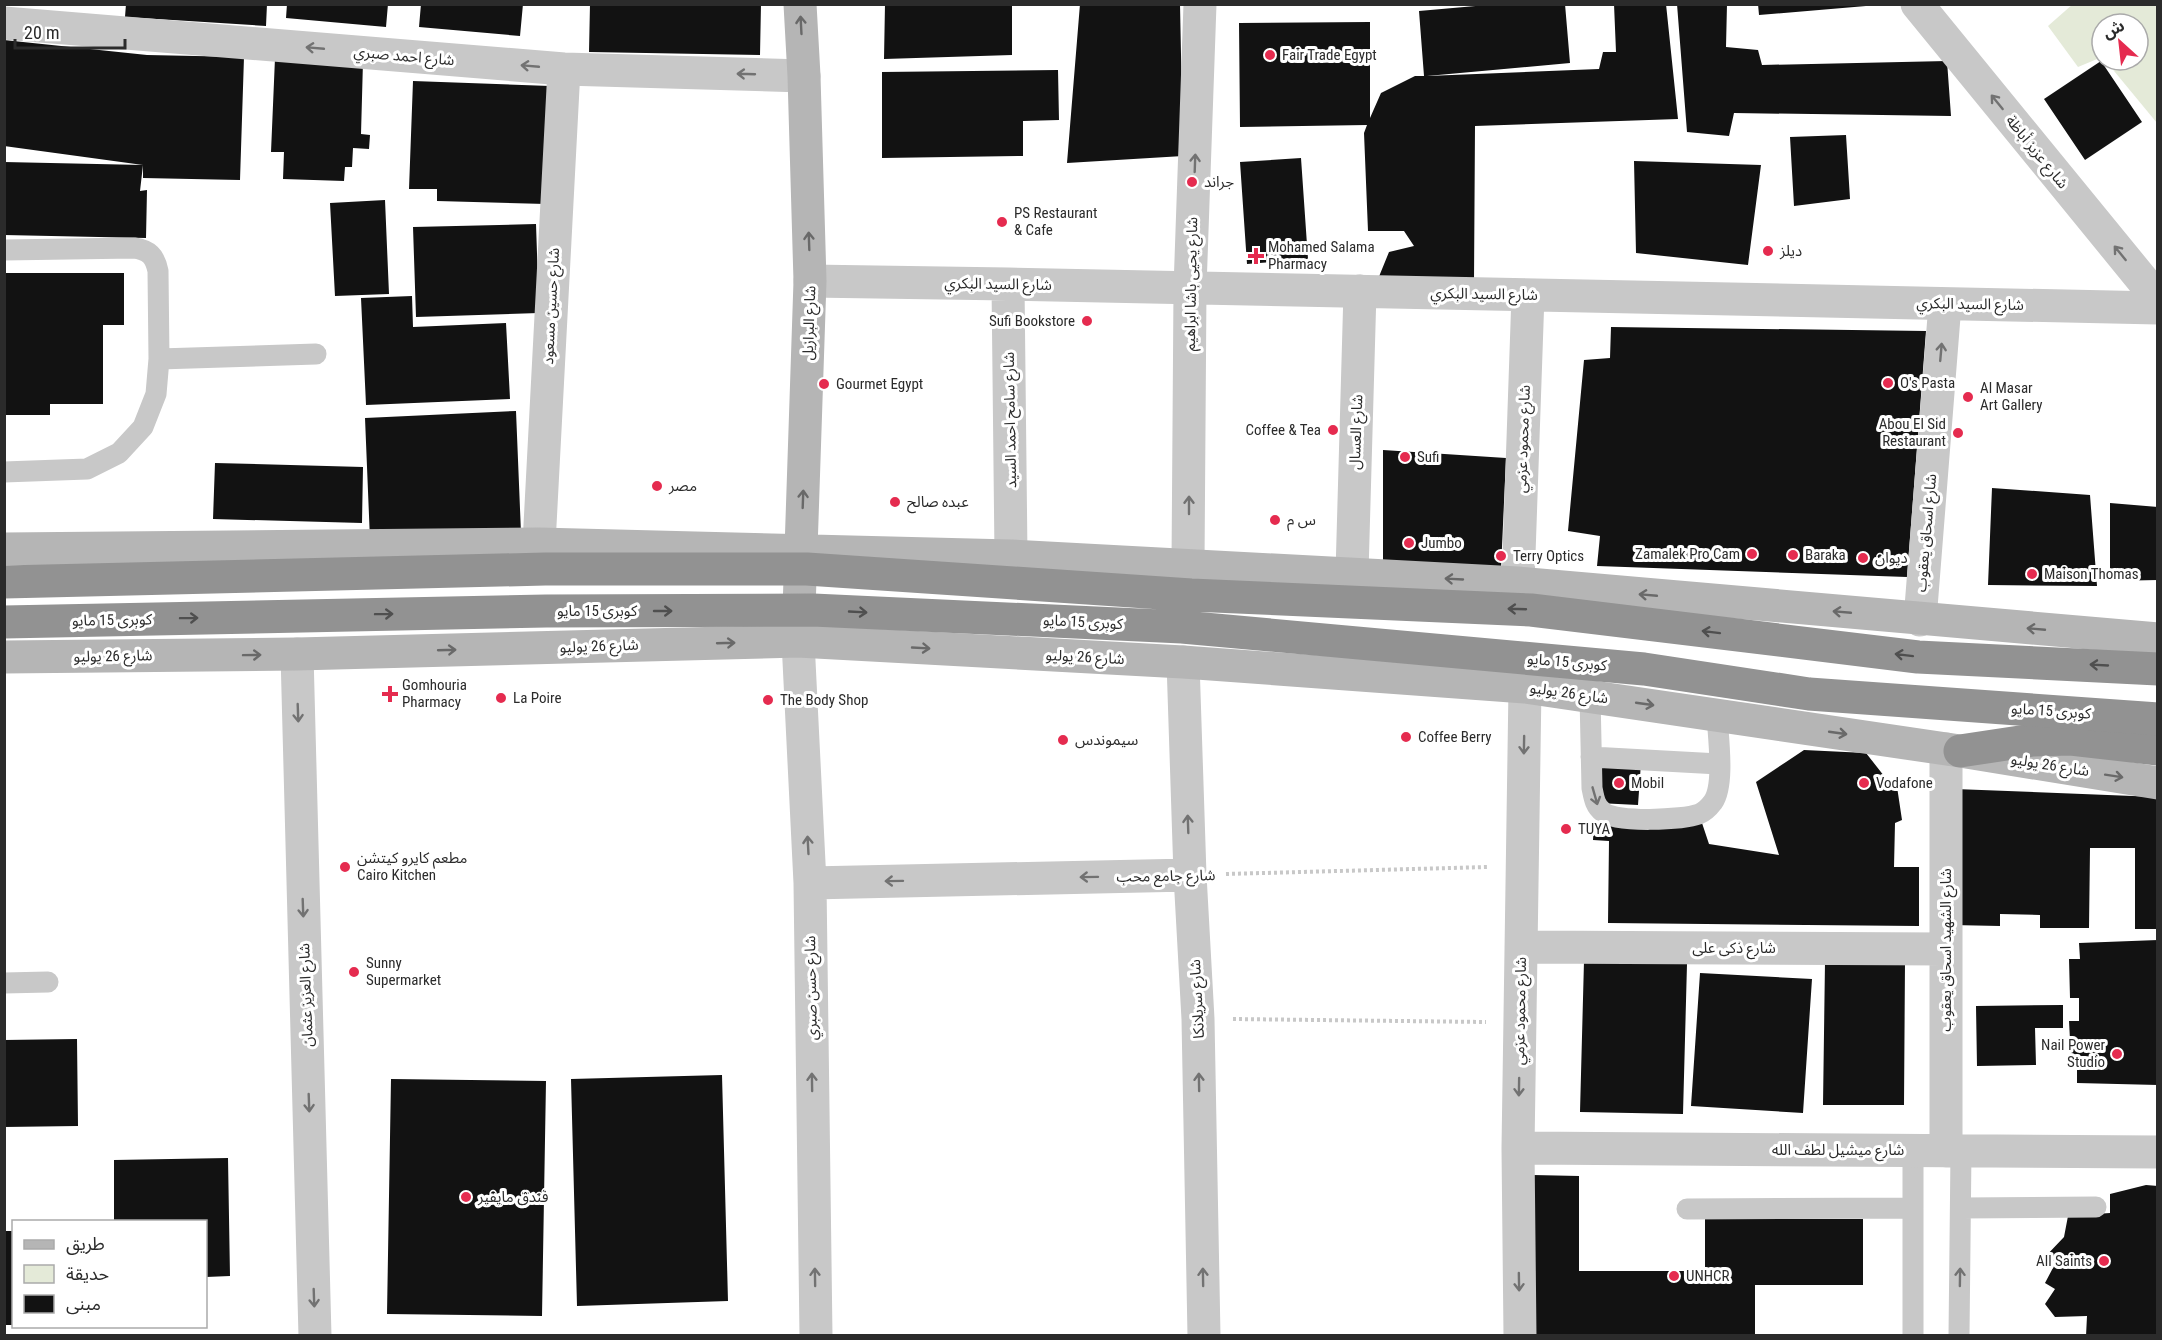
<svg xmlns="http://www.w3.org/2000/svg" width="2162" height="1340" font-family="'Roboto Condensed','Noto Sans Arabic',sans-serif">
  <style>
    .green { fill: #e4ead8 }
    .building { fill: #121212 }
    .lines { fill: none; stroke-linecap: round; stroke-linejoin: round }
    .path { stroke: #c8c8c8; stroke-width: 4; stroke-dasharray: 3 3; stroke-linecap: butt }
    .lane { stroke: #c8c8c8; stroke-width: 21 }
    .street { stroke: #c8c8c8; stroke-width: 33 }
    .secondary { stroke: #b5b5b5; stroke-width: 33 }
    .highway { stroke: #929292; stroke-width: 33 }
    .highway-bridge { stroke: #929292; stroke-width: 33 }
    .oneway { stroke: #696969 }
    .oneway2 { stroke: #727272 }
    .oneway3 { stroke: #4f4f4f }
    .poi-dot { fill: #e52b4f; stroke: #fff; stroke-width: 2 }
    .labels { text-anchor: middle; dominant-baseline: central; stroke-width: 6; stroke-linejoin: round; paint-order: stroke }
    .poi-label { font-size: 15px; fill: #2b2b2b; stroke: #fff; text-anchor: start }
    .street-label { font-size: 15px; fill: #2b2b2b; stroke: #fff }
  </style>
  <rect width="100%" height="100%" fill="#fff"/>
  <path class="green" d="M2073,4L2157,5V123L2105,60H2138V24H2102V57L2078,67L2048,26Z"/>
  <path class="building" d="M126,4H267L266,26L125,17Z
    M287,4H388L386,27L286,18Z
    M421,4H523L520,36L419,27Z
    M590,4H761L760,55L589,52Z
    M885,4H1012V55L884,59Z
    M1080,4H1180L1183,156L1067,163Z
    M1498,4H1565L1570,63L1427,76L1599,69L1603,52H1616L1614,4H1666L1678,119L1475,126L1474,282L1378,279L1389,252L1414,246L1404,231H1368L1364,133L1367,125L1240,127L1239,23L1370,22V118L1381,93L1415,76H1424L1419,11Z
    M1677,4H1727L1726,47L1758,50L1762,65L1947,61L1951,116L1734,113L1729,136L1687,132Z
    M1758,4H1866V6L1759,15Z
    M4,40L147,55L244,57L240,180L143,178V165L140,191L147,190L146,238L4,235V162L143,165L4,146Z
    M275,58L363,61L361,134L370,135L369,149L353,148L352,167H345L344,181L283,179L284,152H271Z
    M2101,61L2142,122L2085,160L2044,99Z
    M1058,70L1059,120L1023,121V156L882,158V72Z
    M413,81L550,86L546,204L437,201V189H409Z
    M1846,135L1850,199L1794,206L1790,137Z
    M1301,158L1308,259L1247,264L1240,162Z
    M1634,161L1761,165L1748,265L1636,253Z
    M385,200L389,294L335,296L330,203Z
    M536,224L539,313L416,317L413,227Z
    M4,273H124V325H103V404H50V415H4Z
    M412,296L413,327L506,323L510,399L366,405L361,298Z
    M1611,327L1926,331L1907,577L1597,566L1600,536L1568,531L1584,360L1610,358Z
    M516,411L521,533L370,540L365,418Z
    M1383,450L1506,458L1501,569L1383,561Z
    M215,463L363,467L362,523L213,519Z
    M1992,488L2090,495L2097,586L1988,585Z
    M2110,503L2158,507V580L2110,581Z
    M1804,750L1866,753L1888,781L1896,780L1902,820L1895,823L1894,867H1919V926L1608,923L1609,841L1593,840L1594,822L1702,823L1709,844L1779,855L1756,782Z
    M1601,760L1641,763L1638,805L1598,803Z
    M1955,789L2158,797V929H2135V848H2090L2089,928H2040V915L2000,914V926L1952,925Z
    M2158,940V1085L2077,1083V1062L2071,1059L2069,1021H2079V998H2070L2069,959H2080L2079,943Z
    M1584,961L1687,964L1683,1114L1580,1112Z
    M1825,962H1905L1904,1105H1823Z
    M1700,973L1812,979L1803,1113L1691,1106Z
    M2063,1005V1028H2035L2036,1065L1977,1066L1976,1006Z
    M77,1039L78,1126L4,1127V1040Z
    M722,1075L728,1301L577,1306L571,1079Z
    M391,1079L546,1081L542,1316L387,1314Z
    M228,1158L230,1276L206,1277V1222H114V1160Z
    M1533,1175L1579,1176V1271H1705V1219H1863V1285H1755V1336H1533Z
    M2146,1185L2158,1186V1336H2086L2087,1316L2055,1317L2045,1304L2055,1289L2045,1283L2055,1264L2044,1258L2064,1237L2068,1216L2110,1213V1194Z
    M4,1231H14V1325H4Z"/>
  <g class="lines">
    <path class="path" d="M1226,874L1488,867
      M1233,1019L1486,1022"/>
    <path class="lane" d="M4,250L134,248C149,250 155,256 158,271L159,359L156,394L143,427L119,453L87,469L4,472
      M159,359L316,354
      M1590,696L1592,788C1594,798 1595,806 1603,812C1616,823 1683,820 1699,814C1704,812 1710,806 1713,802C1725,785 1718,736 1717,715
      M1591,757L1719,764
      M4,983L48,982
      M1961,1208L2096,1207
      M1687,1209L1913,1208
      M1913,1336V1151
      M1959,1336L1961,1151"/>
    <path class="street" d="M1917,4L2158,299
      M4,23L564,69L804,76
      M810,281L1008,284L2158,308
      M1008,284L1011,556
      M539,544L564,69
      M1188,564L1190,288L1200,4
      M1352,573L1360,291
      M1518,583L1528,295
      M1920,620L1945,304
      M798,641L810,883L816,1336
      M297,654L315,1336
      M1183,662L1190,875L1198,1019L1204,1336
      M810,883L1190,875
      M1521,947L1946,949
      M1518,1148L2158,1152
      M1946,1151V749
      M1520,1336L1518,1148L1525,687"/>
    <path class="secondary" d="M4,549L539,544L1011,556L1518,583L2158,639
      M798,639L810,281L804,76L800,4
      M4,657L297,654L798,641L1183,662L1525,687L1960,751L2158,783"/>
    <path class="highway" d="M1960,751L2033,740L2071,739L2158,749"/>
    <path class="highway-bridge" d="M4,582L545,569H807L1191,595L1531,610L1918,657L2158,669
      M4,622L546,611L813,610L1182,627L1644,669L1809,694L2158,719"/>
  </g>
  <defs><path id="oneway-shaft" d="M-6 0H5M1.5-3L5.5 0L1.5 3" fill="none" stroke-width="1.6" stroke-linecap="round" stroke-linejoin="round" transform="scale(1.5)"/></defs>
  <g class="oneway">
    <use href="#oneway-shaft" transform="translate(801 25) rotate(-93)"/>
    <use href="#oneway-shaft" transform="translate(809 241) rotate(-92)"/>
    <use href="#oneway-shaft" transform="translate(803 499) rotate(-88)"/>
    <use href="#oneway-shaft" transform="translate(1454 579) rotate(-177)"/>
    <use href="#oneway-shaft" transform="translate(1648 595) rotate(-175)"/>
    <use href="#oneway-shaft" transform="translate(1842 612) rotate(-175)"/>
    <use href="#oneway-shaft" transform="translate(2036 629) rotate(-175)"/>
    <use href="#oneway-shaft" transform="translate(726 643) rotate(-2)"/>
    <use href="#oneway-shaft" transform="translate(921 648) rotate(3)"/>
    <use href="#oneway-shaft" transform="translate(447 650) rotate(-2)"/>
    <use href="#oneway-shaft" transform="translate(252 655) rotate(-1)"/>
    <use href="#oneway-shaft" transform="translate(1645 704) rotate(8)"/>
    <use href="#oneway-shaft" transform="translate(1838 733) rotate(8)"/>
    <use href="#oneway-shaft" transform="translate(2114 776) rotate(9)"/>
  </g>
  <g class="oneway2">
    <use href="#oneway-shaft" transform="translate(315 48) rotate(-175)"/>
    <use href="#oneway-shaft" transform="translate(530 66) rotate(-175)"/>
    <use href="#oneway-shaft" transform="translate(746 74) rotate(-178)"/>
    <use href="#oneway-shaft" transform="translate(1997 102) rotate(-129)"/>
    <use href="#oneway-shaft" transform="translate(1195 163) rotate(-88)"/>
    <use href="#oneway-shaft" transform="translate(2120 253) rotate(-129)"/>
    <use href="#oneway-shaft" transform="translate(1941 352) rotate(-85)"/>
    <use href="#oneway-shaft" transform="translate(1189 505) rotate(-90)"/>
    <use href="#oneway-shaft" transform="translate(298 713) rotate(88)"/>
    <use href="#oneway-shaft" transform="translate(1524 745) rotate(91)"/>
    <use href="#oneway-shaft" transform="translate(1595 796) rotate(74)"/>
    <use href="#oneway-shaft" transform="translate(1188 824) rotate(-92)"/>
    <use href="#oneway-shaft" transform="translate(808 845) rotate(-93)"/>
    <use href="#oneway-shaft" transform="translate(1089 877) rotate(179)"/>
    <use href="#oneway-shaft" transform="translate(894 881) rotate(179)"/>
    <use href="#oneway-shaft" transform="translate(303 908) rotate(88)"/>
    <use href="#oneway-shaft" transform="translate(812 1082) rotate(-91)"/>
    <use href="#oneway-shaft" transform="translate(1199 1082) rotate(-91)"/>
    <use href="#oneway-shaft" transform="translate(1519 1087) rotate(91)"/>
    <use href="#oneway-shaft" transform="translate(309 1103) rotate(88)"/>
    <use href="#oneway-shaft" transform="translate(815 1277) rotate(-91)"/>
    <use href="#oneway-shaft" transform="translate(1203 1277) rotate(-91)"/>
    <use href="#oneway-shaft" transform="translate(1960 1277) rotate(-89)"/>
    <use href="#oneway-shaft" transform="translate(1519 1282) rotate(89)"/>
    <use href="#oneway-shaft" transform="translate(314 1298) rotate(88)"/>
  </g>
  <g class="oneway3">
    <use href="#oneway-shaft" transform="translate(1517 609) rotate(-178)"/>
    <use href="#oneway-shaft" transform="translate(663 611)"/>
    <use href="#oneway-shaft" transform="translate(858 612) rotate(3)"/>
    <use href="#oneway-shaft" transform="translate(384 614) rotate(-1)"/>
    <use href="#oneway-shaft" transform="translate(189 618) rotate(-1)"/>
    <use href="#oneway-shaft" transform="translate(1711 632) rotate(-173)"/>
    <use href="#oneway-shaft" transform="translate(1904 655) rotate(-173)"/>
    <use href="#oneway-shaft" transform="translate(2099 665) rotate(-177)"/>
  </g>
  <g class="poi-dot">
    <circle cx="1270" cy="55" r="6"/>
    <circle cx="1192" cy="182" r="6"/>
    <circle cx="1002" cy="222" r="6"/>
    <circle cx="1768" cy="251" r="6"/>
    <path d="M1253 247h6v6h6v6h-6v6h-6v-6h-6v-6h6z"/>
    <circle cx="1087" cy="321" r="6"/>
    <circle cx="1888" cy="383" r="6"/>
    <circle cx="824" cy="384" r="6"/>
    <circle cx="1968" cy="397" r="6"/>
    <circle cx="1333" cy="430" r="6"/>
    <circle cx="1958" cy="433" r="6"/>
    <circle cx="1405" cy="457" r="6"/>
    <circle cx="657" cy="486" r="6"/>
    <circle cx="895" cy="502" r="6"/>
    <circle cx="1275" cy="520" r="6"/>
    <circle cx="1409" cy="543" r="6"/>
    <circle cx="1752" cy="554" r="6"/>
    <circle cx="1793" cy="555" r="6"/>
    <circle cx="1501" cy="556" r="6"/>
    <circle cx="1863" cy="558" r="6"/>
    <circle cx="2032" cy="574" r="6"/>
    <path d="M387 685h6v6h6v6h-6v6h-6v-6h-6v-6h6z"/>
    <circle cx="501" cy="698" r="6"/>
    <circle cx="768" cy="700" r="6"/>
    <circle cx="1406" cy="737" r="6"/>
    <circle cx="1063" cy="740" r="6"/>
    <circle cx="1619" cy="783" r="6"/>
    <circle cx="1864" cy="783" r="6"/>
    <circle cx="1566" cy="829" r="6"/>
    <circle cx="345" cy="867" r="6"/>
    <circle cx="354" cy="972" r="6"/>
    <circle cx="2117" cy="1054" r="6"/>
    <circle cx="466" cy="1197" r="6"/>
    <circle cx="2104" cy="1261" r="6"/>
    <circle cx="1674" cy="1276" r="6"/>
  </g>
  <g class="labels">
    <g class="poi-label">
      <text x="1282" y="55">Fair Trade Egypt</text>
      <text x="1204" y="182">جراند</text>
      <text x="1014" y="213">PS Restaurant<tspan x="1014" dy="17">&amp; Cafe</tspan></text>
      <text x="1268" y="247">Mohamed Salama<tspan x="1268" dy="17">Pharmacy</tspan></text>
      <text x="1780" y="251">ديلز</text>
      <text x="1075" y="321" text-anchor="end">Sufi Bookstore</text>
      <text x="1900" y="383">O's Pasta</text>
      <text x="836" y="384">Gourmet Egypt</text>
      <text x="1980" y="388">Al Masar<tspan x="1980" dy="17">Art Gallery</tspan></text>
      <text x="1946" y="424" text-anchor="end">Abou El Sid<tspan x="1946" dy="17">Restaurant</tspan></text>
      <text x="1321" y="430" text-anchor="end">Coffee &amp; Tea</text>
      <text x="1417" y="457">Sufi</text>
      <text x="669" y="486">مصر</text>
      <text x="907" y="502">عبده صالح</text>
      <text x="1287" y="520">س م</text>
      <text x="1421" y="543">Jumbo</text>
      <text x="1740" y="554" text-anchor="end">Zamalek Pro Cam</text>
      <text x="1805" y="555">Baraka</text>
      <text x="1513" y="556">Terry Optics</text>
      <text x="1875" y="558">ديوان</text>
      <text x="2044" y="574">Maison Thomas</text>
      <text x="402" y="685">Gomhouria<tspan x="402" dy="17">Pharmacy</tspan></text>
      <text x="513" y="698">La Poire</text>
      <text x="780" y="700">The Body Shop</text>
      <text x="1418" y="737">Coffee Berry</text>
      <text x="1075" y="740">سيموندس</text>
      <text x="1631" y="783">Mobil</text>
      <text x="1876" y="783">Vodafone</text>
      <text x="1578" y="829">TUYA</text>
      <text x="357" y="858">مطعم كايرو كيتشن<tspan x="357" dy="17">Cairo Kitchen</tspan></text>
      <text x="366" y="963">Sunny<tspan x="366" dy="17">Supermarket</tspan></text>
      <text x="2105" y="1045" text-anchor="end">Nail Power<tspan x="2105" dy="17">Studio</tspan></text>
      <text x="478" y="1197">فندق مايفير</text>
      <text x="2092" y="1261" text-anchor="end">All Saints</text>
      <text x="1686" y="1276">UNHCR</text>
    </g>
    <g class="street-label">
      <text transform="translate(404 56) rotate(5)">شارع احمد صبري</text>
      <text transform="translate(2037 152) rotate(51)">شارع عزيز أباظة</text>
      <text transform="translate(998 284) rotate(1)">شارع السيد البكري</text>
      <text transform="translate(1191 284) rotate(-89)">شارع يحيى باشا ابراهيم</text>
      <text transform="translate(1484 294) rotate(1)">شارع السيد البكري</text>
      <text transform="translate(1970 304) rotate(1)">شارع السيد البكري</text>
      <text transform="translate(551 306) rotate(-87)">شارع حسين مسعود</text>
      <text transform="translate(809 323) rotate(-88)">شارع البرازيل</text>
      <text transform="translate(1010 420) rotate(-91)">شارع سامح احمد السيد</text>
      <text transform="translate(1356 432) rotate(-88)">شارع العسال</text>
      <text transform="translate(1523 439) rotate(-88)">شارع محمود عزمي</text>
      <text transform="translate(1926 533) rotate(-85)">شارع اسحاق يعقوب</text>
      <text x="597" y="611">كوبرى 15 مايو</text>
      <text transform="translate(112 620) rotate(-1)">كوبرى 15 مايو</text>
      <text transform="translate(1083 622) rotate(3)">كوبرى 15 مايو</text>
      <text transform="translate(599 646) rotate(-2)">شارع 26 يوليو</text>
      <text transform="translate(113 656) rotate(-1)">شارع 26 يوليو</text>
      <text transform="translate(1085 657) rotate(3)">شارع 26 يوليو</text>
      <text transform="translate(1567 662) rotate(5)">كوبرى 15 مايو</text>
      <text transform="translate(1569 693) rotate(8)">شارع 26 يوليو</text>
      <text transform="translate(2051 711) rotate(4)">كوبرى 15 مايو</text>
      <text transform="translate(2050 765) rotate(9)">شارع 26 يوليو</text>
      <text transform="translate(1166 876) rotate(-1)">شارع جامع محب</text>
      <text x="1734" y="948">شارع ذكى على</text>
      <text transform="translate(1946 950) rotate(-90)">شارع الشهيد اسحاق يعقوب</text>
      <text transform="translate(811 988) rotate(-91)">شارع حسن صبري</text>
      <text transform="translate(306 995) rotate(-92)">شارع العزيز عثمان</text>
      <text transform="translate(1197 999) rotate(-93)">شارع سريلانكا</text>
      <text transform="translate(1520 1011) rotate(-89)">شارع محمود عزمي</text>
      <text x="1838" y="1150">شارع ميشيل لطف الله</text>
    </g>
  </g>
  <rect width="2162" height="1340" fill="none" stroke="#2b2b2b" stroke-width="12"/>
  <rect x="12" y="1220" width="195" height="108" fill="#ffffff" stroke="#aaaaaa" stroke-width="1.5"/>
  <rect x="24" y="1240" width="30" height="9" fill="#b5b5b5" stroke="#aaaaaa" stroke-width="1.5"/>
  <text x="66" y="1250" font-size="18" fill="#2b2b2b">طريق</text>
  <rect x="24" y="1265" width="30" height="18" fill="#e4ead8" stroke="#aaaaaa" stroke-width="1.5"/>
  <text x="66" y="1280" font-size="18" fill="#2b2b2b">حديقة</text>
  <rect x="24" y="1295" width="30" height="18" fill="#121212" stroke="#aaaaaa" stroke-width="1.5"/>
  <text x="66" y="1310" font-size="18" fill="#2b2b2b">مبنى</text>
  <g transform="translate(2120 42) rotate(333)"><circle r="28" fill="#ffffff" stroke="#aaaaaa" stroke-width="1.5"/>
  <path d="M0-4.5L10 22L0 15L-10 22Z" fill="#e52b4f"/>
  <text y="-9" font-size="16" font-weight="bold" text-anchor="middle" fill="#2b2b2b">ش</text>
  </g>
  <path d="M15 39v9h110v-9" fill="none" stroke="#2b2b2b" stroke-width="3"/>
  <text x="24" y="39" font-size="18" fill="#2b2b2b" stroke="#ffffff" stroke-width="4.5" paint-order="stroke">20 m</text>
</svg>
